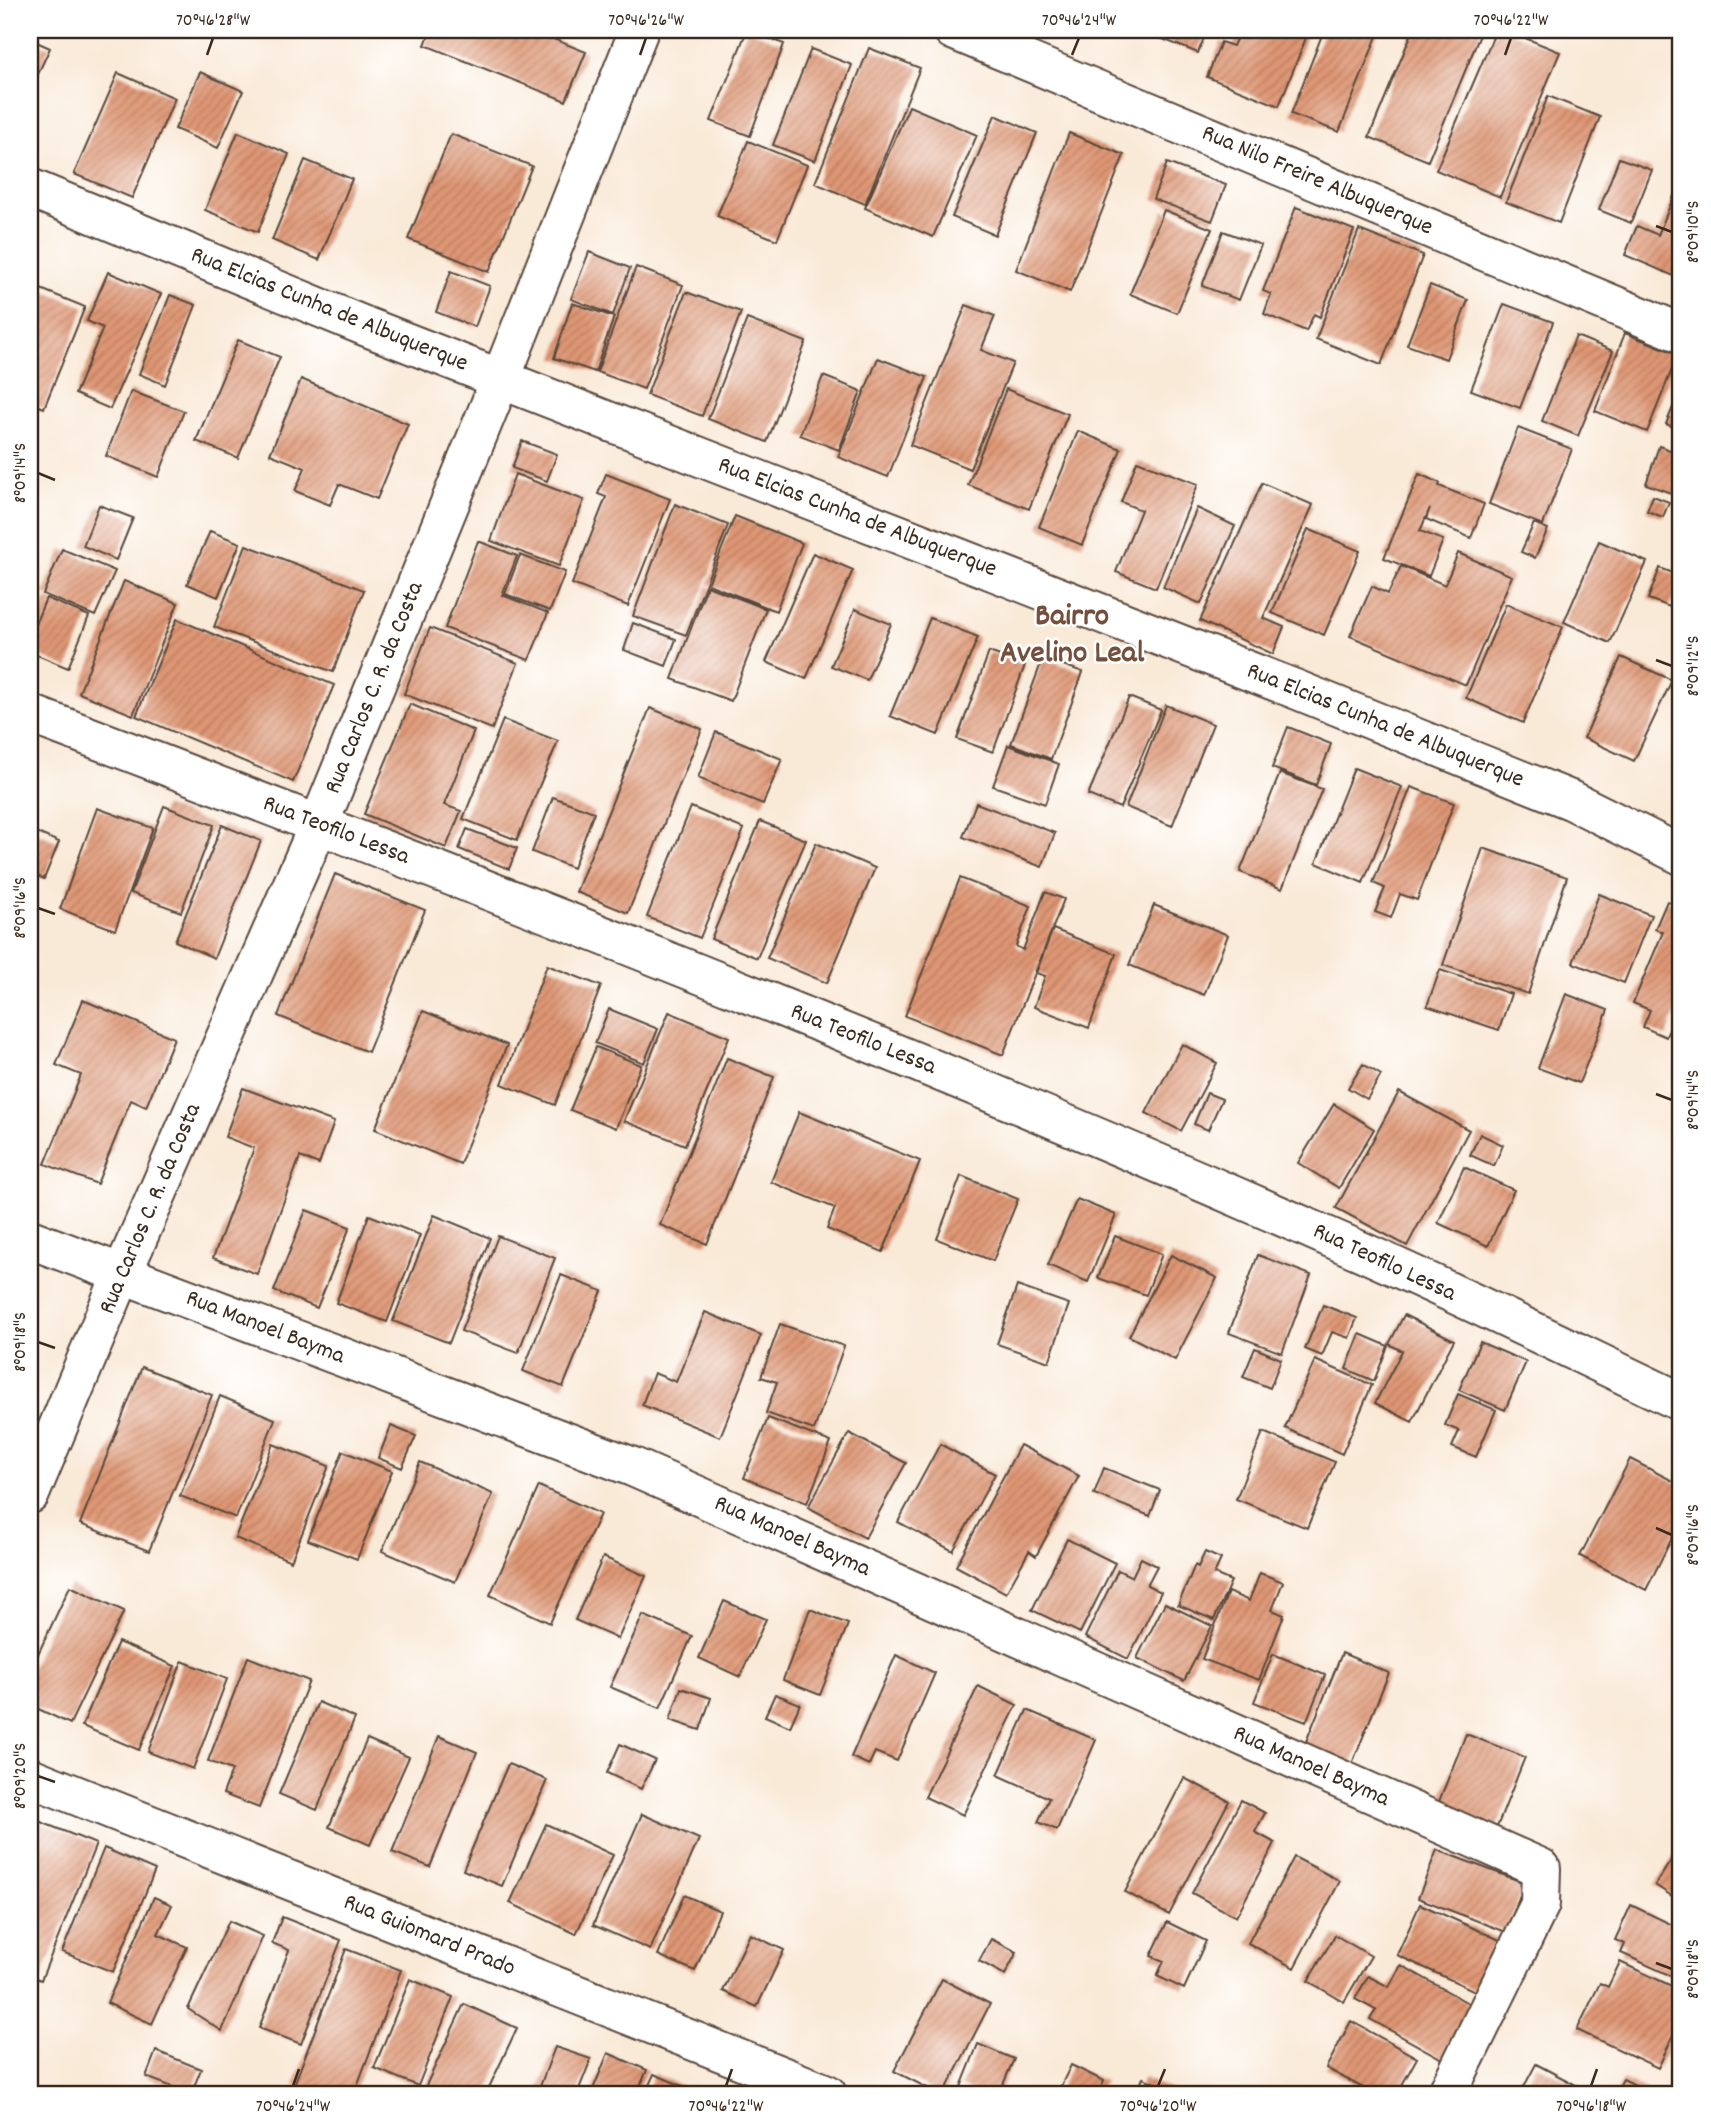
<svg xmlns="http://www.w3.org/2000/svg" width="1711" height="2124" font-family="Dekko,sans-serif">
  <style>
    .building { fill: url(#building-hatch) }
    .lines { fill: none; stroke-linecap: round; stroke-linejoin: round }
    .minor-casing { stroke: #58473a; stroke-width: 42 }
    .minor { stroke: #fff; stroke-width: 38 }
    .ticks { fill: none; stroke: #3b2a1e; stroke-width: 2.5 }
    .labels { text-anchor: middle; dominant-baseline: central; stroke-width: 5; stroke-linejoin: round; paint-order: stroke }
    .street-label { font-size: 24px; fill: #3b2a1e; stroke: #fff }
    .district-label { font-size: 32px; font-weight: bold; fill: #74503c; stroke: #fff }
    .neatline { fill: none; stroke: #3b2a1e; stroke-width: 2.5 }
    .ticks-label { font-size: 18px; text-anchor: middle; fill: #3b2a1e }
  </style>
  <defs>
    <pattern id="building-hatch" width="6" height="6" patternUnits="userSpaceOnUse" patternTransform="scale(1.75)"><rect width="6" height="6" fill="#df9775"/><path d="M-1 1l2-2M0 6l6-6M5 7l2-2" fill="none" stroke="#b67b5f"/></pattern>
  </defs>
  <rect width="100%" height="100%" fill="#fff"/>
  <filter id="ink" filterUnits="userSpaceOnUse"><feTurbulence type="fractalNoise" baseFrequency=".0143" numOctaves="2"/><feDisplacementMap in="SourceGraphic" scale="14" xChannelSelector="R" yChannelSelector="G"/><feConvolveMatrix kernelMatrix="1 2 1 2 8 2 1 2 1" color-interpolation-filters="sRGB"/></filter>
  <filter id="wash" filterUnits="userSpaceOnUse"><feTurbulence type="fractalNoise" baseFrequency=".00686" numOctaves="4" result="noise"/><feDisplacementMap in="SourceGraphic" scale="28" xChannelSelector="R" yChannelSelector="G"/><feGaussianBlur stdDeviation="1.57" result="paint"/><feColorMatrix in="noise" values="0 0 0 0 0 0 0 0 0 0 0 0 0 0 0 0 0 1.4 0 .05"/><feComposite in="paint" operator="in"/></filter>
  <g filter="url(#wash)">
    <rect width="100%" height="100%" fill="#f9e9d7"/>
    <g id="blocks">
      <path class="building" d="M431,30H531L586,52L566,101L425,45Z
        M747,30L784,44L750,136L711,121Z
        M1149,30H1207L1198,53L1147,33Z
        M1240,30H1309L1279,106L1207,77L1221,42L1233,46Z
        M1324,30L1379,31L1339,132L1291,114Z
        M1413,30H1482L1428,161L1369,137Z
        M1496,30H1505L1560,52L1500,197L1436,170Z
        M30,39L50,48L30,91Z
        M869,48L920,68L865,204L815,183Z
        M811,49L852,65L815,161L773,145Z
        M200,72L243,91L218,148L175,129Z
        M118,73L175,98L132,198L74,174Z
        M1548,96L1600,117L1559,223L1506,202Z
        M909,106L977,135L933,237L865,208Z
        M995,115L1037,133L995,235L952,217Z
        M238,132L289,154L258,232L205,210Z
        M1069,133L1124,155L1070,292L1016,270Z
        M451,134L532,166L489,272L408,239Z
        M748,141L807,165L777,240L717,216Z
        M1619,158L1652,170L1631,223L1599,210Z
        M305,160L352,179L319,260L272,240Z
        M1167,163L1226,185L1212,221L1153,199Z
        M1681,179V279L1625,255L1637,226L1658,235Z
        M1296,207L1354,230L1320,317L1314,314L1306,331L1264,314L1271,294L1263,291Z
        M1164,210L1212,229L1177,313L1130,294Z
        M1359,230L1423,255L1381,365L1316,339Z
        M1223,231L1261,245L1239,300L1202,286Z
        M589,252L630,268L613,315L571,299Z
        M636,267L683,285L644,389L597,372Z
        M451,271L490,286L475,327L436,312Z
        M108,272L161,294L110,409L75,394L103,328L87,321Z
        M31,285L85,307L44,408L30,403Z
        M1430,285L1468,300L1446,359L1407,345Z
        M686,292L741,312L702,416L647,395Z
        M170,295L196,305L165,385L139,374Z
        M572,303L614,317L595,372L554,358Z
        M1504,304L1553,322L1520,408L1471,390Z
        M966,305L995,316L981,350L1013,363L970,469L910,445Z
        M747,319L806,342L767,442L708,419Z
        M1625,333L1678,354L1647,432L1595,411Z
        M1576,336L1613,351L1578,436L1542,421Z
        M238,340L280,357L238,458L196,441Z
        M878,358L927,377L888,477L838,457Z
        M823,376L861,391L839,450L800,435Z
        M301,379L408,424L377,499L339,484L330,505L295,491L305,468L270,454Z
        M1681,388V430L1666,424Z
        M1006,389L1068,414L1029,509L968,485Z
        M131,391L184,411L158,477L106,456Z
        M1518,428L1572,449L1543,525L1489,504Z
        M1078,431L1121,449L1082,545L1039,527Z
        M522,441L557,454L547,481L512,468Z
        M1659,446L1681,454V481L1676,495L1646,484Z
        M1137,461L1198,484L1156,588L1116,572L1141,510L1121,502Z
        M515,474L584,500L559,566L491,541Z
        M606,474L670,499L628,606L572,584L606,497L598,494Z
        M1419,474L1440,483L1439,486L1484,504L1471,538L1426,519L1430,508L1420,531L1443,540L1429,576L1384,558Z
        M1262,483L1313,505L1263,618L1284,627L1273,654L1200,621Z
        M1653,496L1669,502L1663,517L1647,511Z
        M675,504L728,525L686,635L633,616Z
        M99,505L133,518L116,560L83,546Z
        M1197,508L1235,526L1201,604L1163,587Z
        M735,516L802,543L776,611L708,584Z
        M1534,523L1548,529L1535,558L1521,552Z
        M1308,529L1360,551L1324,635L1272,613Z
        M210,531L240,543L218,597L187,584Z
        M478,541L517,556L502,595L548,613L529,660L445,628Z
        M1599,541L1647,562L1610,643L1564,622Z
        M246,545L364,590L333,672L214,627Z
        M62,549L115,571L95,616L43,594Z
        M813,553L853,570L806,679L766,662Z
        M1458,553L1512,576L1466,685L1350,636L1372,586L1388,594L1401,566L1445,585Z
        M520,555L565,572L550,611L505,594Z
        M1660,568L1681,576L1670,607L1648,599Z
        M124,581L178,603L133,715L79,693Z
        M707,586L766,609L731,701L672,679Z
        M46,598L89,616L68,668L30,652V636Z
        M1506,604L1563,627L1523,723L1466,698Z
        M855,609L891,624L867,680L831,666Z
        M930,618L978,637L938,735L890,716Z
        M177,619L334,685L293,782L136,716Z
        M633,623L676,639L666,666L624,650Z
        M430,628L518,663L492,729L404,694Z
        M989,652L1025,665L993,752L957,739Z
        M1621,657L1672,680L1634,761L1584,738Z
        M1043,658L1083,672L1051,759L1011,744Z
        M1129,697L1161,710L1120,808L1088,795Z
        M410,704L474,731L444,805L461,811L446,848L364,814Z
        M1166,705L1213,724L1172,826L1126,807Z
        M650,708L702,729L628,913L576,892Z
        M503,720L558,741L517,840L463,819Z
        M1288,727L1331,744L1316,785L1272,768Z
        M716,732L782,759L763,804L698,778Z
        M1008,745L1059,764L1045,804L993,786Z
        M1354,768L1402,787L1363,883L1316,863Z
        M1280,773L1322,789L1282,889L1240,872Z
        M1411,787L1454,803L1417,900L1400,894L1391,918L1375,912L1385,888L1373,883Z
        M553,797L594,812L573,868L532,852Z
        M976,803L1055,833L1042,867L963,837Z
        M164,806L214,825L181,912L131,893Z
        M691,807L744,829L700,938L647,917Z
        M97,808L153,828L115,930L60,909Z
        M760,821L806,840L757,958L711,939Z
        M222,825L261,841L214,958L175,941Z
        M467,829L517,848L509,869L459,849Z
        M30,830L59,842L44,879L30,873Z
        M816,843L875,868L827,983L767,958Z
        M1483,848L1567,877L1528,994L1443,965Z
        M335,874L425,910L368,1052L278,1016Z
        M960,878L1031,906L1016,946L1023,950L1045,892L1064,899L1003,1055L905,1016Z
        M1599,894L1651,915L1624,983L1573,963Z
        M1667,901L1681,907V1000L1666,1037L1643,1027L1650,1010L1633,1003L1663,932L1655,929Z
        M1154,905L1228,935L1204,995L1129,965Z
        M1053,929L1116,954L1089,1028L1034,1007L1045,976L1036,973Z
        M547,965L601,986L555,1105L502,1084Z
        M1440,970L1511,994L1499,1030L1427,1006Z
        M1566,994L1608,1010L1579,1083L1538,1068Z
        M83,1000L174,1038L146,1107L131,1100L97,1184L45,1164L81,1075L56,1065Z
        M609,1009L658,1029L644,1063L595,1043Z
        M423,1011L507,1045L460,1164L375,1129Z
        M669,1012L729,1037L685,1145L624,1121Z
        M1182,1044L1217,1063L1181,1131L1146,1113Z
        M596,1047L641,1065L616,1128L570,1110Z
        M727,1058L774,1077L707,1244L660,1225Z
        M1363,1064L1381,1075L1367,1099L1348,1088Z
        M243,1088L334,1122L319,1164L300,1157L257,1274L213,1258L254,1148L225,1137Z
        M1399,1092L1469,1130L1407,1246L1336,1208Z
        M1207,1093L1222,1099L1208,1130L1194,1124Z
        M1334,1104L1374,1129L1339,1188L1298,1163Z
        M799,1112L920,1161L883,1252L827,1229L835,1208L771,1182Z
        M1480,1134L1503,1145L1494,1166L1470,1155Z
        M1464,1167L1514,1190L1488,1246L1438,1223Z
        M961,1176L1018,1199L993,1261L937,1239Z
        M1077,1199L1116,1215L1088,1282L1048,1265Z
        M306,1210L350,1227L317,1308L274,1291Z
        M369,1215L420,1235L387,1322L336,1303Z
        M434,1215L490,1238L449,1343L393,1321Z
        M498,1236L555,1258L518,1353L461,1331Z
        M1115,1236L1162,1254L1146,1295L1098,1278Z
        M1171,1255L1217,1278L1175,1360L1129,1336Z
        M1258,1255L1311,1275L1282,1353L1229,1333Z
        M561,1275L602,1291L563,1387L523,1371Z
        M1017,1286L1069,1304L1049,1362L997,1344Z
        M1323,1305L1357,1318L1349,1338L1332,1332L1322,1356L1305,1349Z
        M705,1312L761,1335L720,1437L642,1405L654,1373L676,1382Z
        M1404,1315L1454,1340L1412,1422L1375,1403L1402,1351L1389,1344Z
        M780,1324L844,1346L814,1430L766,1413L777,1382L761,1377Z
        M1360,1334L1388,1346L1374,1381L1346,1369Z
        M1480,1342L1526,1362L1505,1410L1459,1390Z
        M1255,1348L1281,1359L1270,1388L1243,1377Z
        M1315,1360L1372,1385L1342,1454L1285,1428Z
        M142,1367L212,1395L149,1551L80,1524Z
        M1458,1394L1496,1410L1476,1457L1452,1447L1459,1431L1445,1425Z
        M220,1396L275,1419L236,1518L180,1496Z
        M768,1418L831,1442L807,1503L744,1478Z
        M391,1426L416,1436L402,1468L378,1458Z
        M1263,1432L1335,1462L1307,1528L1236,1499Z
        M849,1433L906,1463L865,1538L808,1507Z
        M273,1444L329,1466L291,1561L235,1538Z
        M940,1444L995,1474L953,1551L898,1522Z
        M1020,1445L1079,1476L1036,1556L1029,1551L1006,1593L956,1566Z
        M343,1451L392,1471L357,1559L308,1540Z
        M1630,1459L1681,1485V1520L1646,1590L1580,1556Z
        M420,1462L493,1494L455,1582L382,1551Z
        M1104,1468L1160,1490L1150,1516L1094,1494Z
        M539,1486L600,1514L550,1623L490,1595Z
        M1067,1539L1115,1563L1080,1633L1032,1610Z
        M1205,1552L1221,1559L1214,1574L1231,1581L1214,1620L1178,1605L1195,1565L1198,1567Z
        M603,1557L646,1576L618,1639L575,1620Z
        M1141,1558L1157,1566L1147,1585L1161,1592L1128,1659L1085,1637L1118,1570L1132,1577Z
        M1260,1573L1283,1582L1272,1610L1284,1615L1259,1680L1202,1659L1228,1592L1249,1601Z
        M70,1586L124,1611L70,1724L30,1705V1671Z
        M724,1601L766,1619L740,1677L699,1658Z
        M1165,1603L1212,1626L1184,1681L1137,1658Z
        M810,1609L848,1624L820,1695L783,1680Z
        M643,1615L692,1636L660,1708L610,1687Z
        M118,1642L175,1666L139,1750L82,1726Z
        M1342,1653L1389,1673L1350,1769L1303,1749Z
        M1273,1654L1325,1675L1306,1722L1254,1702Z
        M896,1655L935,1673L897,1761L875,1752L869,1765L851,1757Z
        M248,1657L309,1681L259,1808L223,1794L232,1770L208,1761Z
        M182,1661L227,1679L193,1769L148,1752Z
        M978,1686L1017,1705L963,1815L925,1797Z
        M681,1688L711,1698L700,1730L670,1720Z
        M775,1694L800,1704L790,1727L765,1716Z
        M318,1702L355,1718L317,1810L279,1794Z
        M1027,1710L1096,1740L1057,1830L1038,1822L1049,1798L998,1775Z
        M1466,1734L1525,1757L1497,1827L1438,1804Z
        M439,1736L477,1752L430,1867L392,1852Z
        M367,1739L409,1757L370,1845L329,1827Z
        M620,1744L655,1760L641,1789L607,1773Z
        M508,1764L547,1780L502,1886L463,1870Z
        M1184,1778L1229,1801L1169,1915L1125,1892Z
        M1241,1800L1265,1813L1255,1832L1275,1843L1236,1917L1192,1893Z
        M642,1814L699,1839L650,1950L593,1925Z
        M31,1818L96,1844L41,1980L30,1976Z
        M546,1824L613,1855L576,1934L510,1903Z
        M1681,1845V1902L1655,1885Z
        M104,1848L155,1870L113,1972L62,1952Z
        M1437,1850L1525,1883L1506,1932L1418,1898Z
        M1294,1857L1340,1881L1294,1968L1248,1943Z
        M684,1895L720,1911L695,1971L658,1955Z
        M154,1897L172,1905L158,1934L187,1947L152,2024L107,2003Z
        M1420,1904L1511,1945L1488,1997L1397,1955Z
        M1631,1905L1681,1929L1680,1980L1621,1953L1625,1944L1615,1940Z
        M282,1917L341,1940L301,2044L259,2028L289,1950L272,1943Z
        M229,1921L263,1936L222,2031L188,2009Z
        M1167,1922L1206,1941L1184,1989L1157,1976L1164,1961L1151,1956Z
        M750,1934L784,1950L757,2007L723,1991Z
        M1335,1935L1371,1956L1344,2002L1308,1981Z
        M991,1939L1017,1952L1005,1975L979,1961Z
        M346,1949L401,1970L354,2094H319L294,2085Z
        M1620,1962L1676,1988L1671,1998L1681,2003V2019L1658,2068L1577,2030L1600,1983L1608,1987Z
        M1401,1965L1482,2011L1451,2064L1370,2019L1376,2010L1355,1999L1368,1976L1389,1987Z
        M410,1979L453,1997L418,2086L374,2068Z
        M942,1979L990,2004L944,2094H939L894,2071Z
        M464,2004L517,2028L486,2094H422Z
        M1351,2021L1417,2058L1397,2094H1374L1326,2068Z
        M978,2044L1014,2059L999,2094H979L961,2087Z
        M555,2047L591,2059L577,2094H537Z
        M156,2051L201,2069L191,2094L146,2077Z
        M608,2053L647,2070L637,2094H591Z
        M1536,2064L1593,2094H1520Z
        M1071,2065L1104,2081L1098,2094H1057Z
        M654,2074L694,2091L692,2094H645Z
        M1143,2078L1181,2094H1136Z
        M1623,2079L1650,2092L1649,2094H1615Z"/>
    </g>
  </g>
  <g filter="url(#ink)">
    <use href="#blocks" fill-opacity="0" stroke="#58473a" stroke-width="2"/>
    <g class="lines">
      <g class="minor-casing">
        <path id="minor" d="M953,30L1681,333
          M30,188L367,327L1295,689L1573,801L1681,855
          M30,714C467,880 903,1050 1331,1238C1449,1289 1565,1347 1681,1402
          M30,1239L633,1467L1541,1868L1540,1904L1447,2094
          M30,1494L122,1274L319,824L501,378L639,30
          M30,1777L827,2094"/>
      </g>
      <use href="#minor" class="minor"/>
    </g>
  </g>
  <path class="ticks" d="M207,55L213,38M640,55L646,38M1072,55L1079,38M1505,55L1511,38M1656,226L1672,232M38,473L55,480M1656,660L1672,666M38,908L55,914M1656,1094L1672,1100M38,1342L55,1348M1656,1528L1672,1535M38,1776L55,1782M1656,1963L1672,1969M293,2086L299,2069M726,2086L732,2069M1158,2086L1165,2069M1591,2086L1597,2069"/>
  <g class="labels">
    <g class="street-label">
      <text transform="translate(1317 181) rotate(23)">Rua Nilo Freire Albuquerque</text>
      <text transform="translate(329 310) rotate(22)">Rua Elcias Cunha de Albuquerque</text>
      <text transform="translate(857 518) rotate(21)">Rua Elcias Cunha de Albuquerque</text>
      <text transform="translate(375 688) rotate(-68)">Rua Carlos C. R. da Costa</text>
      <text transform="translate(1385 726) rotate(22)">Rua Elcias Cunha de Albuquerque</text>
      <text transform="translate(336 831) rotate(21)">Rua Teofilo Lessa</text>
      <text transform="translate(863 1040) rotate(22)">Rua Teofilo Lessa</text>
      <text transform="translate(151 1209) rotate(-67)">Rua Carlos C. R. da Costa</text>
      <text transform="translate(1384 1263) rotate(25)">Rua Teofilo Lessa</text>
      <text transform="translate(265 1328) rotate(21)">Rua Manoel Bayma</text>
      <text transform="translate(792 1537) rotate(24)">Rua Manoel Bayma</text>
      <text transform="translate(1311 1767) rotate(24)">Rua Manoel Bayma</text>
      <text transform="translate(429 1936) rotate(22)">Rua Guiomard Prado</text>
    </g>
    <g class="district-label">
      <text x="1072" y="618">Bairro<tspan x="1072" dy="37">Avelino Leal</tspan></text>
    </g>
  </g>
  <rect width="1711" height="2124" fill="none" stroke="#fff" stroke-width="77"/>
  <rect x="38" y="38" width="1634" height="2048" class="neatline"/>
  <g class="ticks-label">
    <text x="213" y="25">70°46'28"W</text>
    <text x="646" y="25">70°46'26"W</text>
    <text x="1079" y="25">70°46'24"W</text>
    <text x="1511" y="25">70°46'22"W</text>
    <text transform="translate(1692 232) rotate(-90)" y="6">8°09'10"S</text>
    <text transform="translate(19 473) rotate(-90)" y="6">8°09'14"S</text>
    <text transform="translate(1692 666) rotate(-90)" y="6">8°09'12"S</text>
    <text transform="translate(19 908) rotate(-90)" y="6">8°09'16"S</text>
    <text transform="translate(1692 1100) rotate(-90)" y="6">8°09'14"S</text>
    <text transform="translate(19 1342) rotate(-90)" y="6">8°09'18"S</text>
    <text transform="translate(1692 1535) rotate(-90)" y="6">8°09'16"S</text>
    <text transform="translate(19 1776) rotate(-90)" y="6">8°09'20"S</text>
    <text transform="translate(1692 1969) rotate(-90)" y="6">8°09'18"S</text>
    <text x="293" y="2111">70°46'24"W</text>
    <text x="726" y="2111">70°46'22"W</text>
    <text x="1158" y="2111">70°46'20"W</text>
    <text x="1591" y="2111">70°46'18"W</text>
  </g>
</svg>
